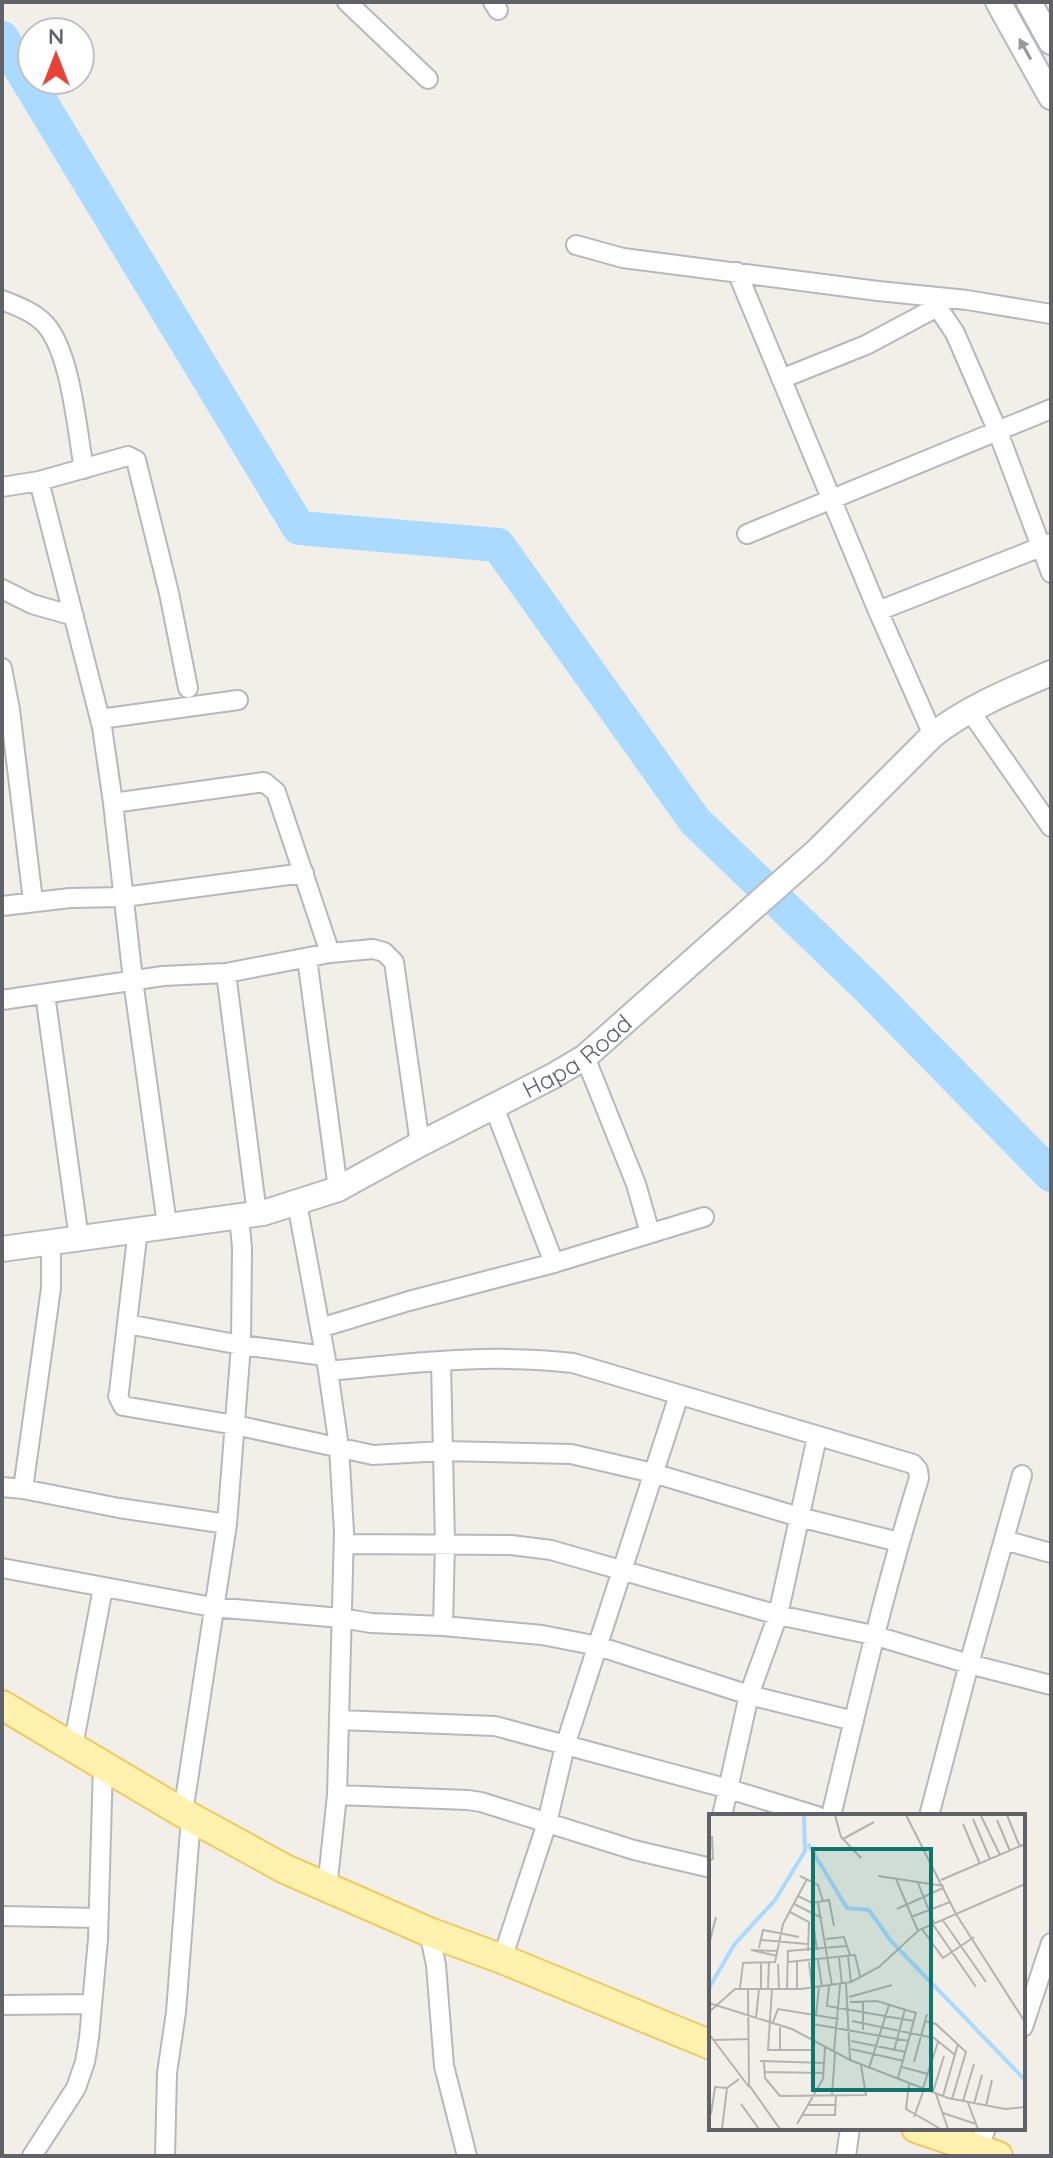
<svg xmlns="http://www.w3.org/2000/svg" width="1053" height="2158" font-family="Quicksand,sans-serif">
  <style>
    .lines { fill: none; stroke-linecap: round; stroke-linejoin: round }
    .river { stroke: #aadaff; stroke-width: 34 }
    .street-casing { stroke: #b5b8bc; stroke-width: 22 }
    .secondary-casing { stroke: #b6babf; stroke-width: 28 }
    .primary-casing { stroke: #f2c960; stroke-width: 32 }
    .street { stroke: #fff; stroke-width: 18 }
    .secondary { stroke: #fff; stroke-width: 24 }
    .primary { stroke: #fff2af; stroke-width: 28 }
    .oneway { fill: #979a9d }
    .labels { text-anchor: middle; dominant-baseline: central; stroke-width: 7; stroke-linejoin: round; paint-order: stroke }
    .street-label { font-size: 24px; fill: #5f6368; stroke: #fff }
    .inset-river { fill: none; stroke: #aadaff; stroke-width: 4 }
    .inset-road { fill: none; stroke: #b3b3b1; stroke-width: 2 }
    .view { fill: #0f766e; fill-opacity: 0.15; stroke: #0f766e; stroke-width: 4 }
    .inset-edge { fill: none; stroke: #5f6368; stroke-width: 4 }
  </style>
  <rect width="100%" height="100%" fill="#f1efe8"/>
  <g class="lines">
    <path class="river" d="M2,38L299,528L498,545L695,821L870,990L1051,1175"/>
    <g class="street-casing">
      <path id="street" d="M347,2L428,79
        M493,2L498,10
        M576,245L623,258L878,291L967,300L1051,314
        M737,272L878,611L933,735
        M930,296L955,333L998,432L1051,573
        M2,300C17,306 34,312 45,324C71,352 77,431 84,469
        M781,379L866,345L937,307
        M39,481L102,727L113,803L133,980L167,1225
        M2,487L39,481L128,456L136,460L169,593L188,688
        M747,534L1051,409
        M2,589L32,604L74,616
        M878,611L1051,543
        M2,668L10,710L33,901
        M970,711L1051,827
        M100,719L238,700
        M113,803L264,782L276,792L330,953
        M2,906L70,898L124,897L304,873
        M307,958L338,1189
        M226,973L257,1214
        M45,994L79,1239
        M2,1000L163,976L226,973L330,953L373,949L384,952L394,962L420,1144
        M585,1057L636,1184L650,1233
        M494,1107L554,1263
        M297,1203L328,1371L339,1447L344,1532L337,1795L327,1889
        M138,1229L119,1392L118,1396L123,1406L235,1425L373,1455L443,1451L571,1454L653,1473L799,1517L899,1542
        M127,1324L241,1345L325,1356
        M320,1328L409,1301L554,1263L704,1217
        M441,1362L445,1544L443,1626
        M328,1371C410,1363 491,1353 573,1363L913,1464L918,1470L919,1478C884,1590 858,1703 831,1816
        M2,1487L23,1489L119,1508L227,1524
        M23,1489L51,1288V1243
        M1004,1540L1051,1553
        M344,1544L511,1545L551,1550L778,1615L873,1635L969,1664L1051,1685
        M2,1568L212,1607L341,1618L371,1623L443,1626L542,1635L598,1646L749,1695L854,1721
        M339,1720L495,1726L729,1789L817,1816
        M73,1746L103,1588
        M337,1795L468,1800L481,1802L634,1850L711,1868
        M183,1813L227,1524L241,1345L242,1248L239,1216
        M722,1816L749,1695L778,1615L817,1437
        M929,1816L969,1664L1022,1475
        M2,1916L98,1918
        M429,1932L436,1965L444,2066L467,2156
        M502,1959L547,1823L565,1746L679,1395
        M2,2005L92,2004
        M1023,2027L1051,1943
        M978,2149L986,2128
        M32,2156L76,2088L85,2062L89,2038L98,1939L103,1765
        M165,2156L167,2073L176,2012L191,1817
        M846,2156L850,2128"/>
    </g>
    <g class="secondary-casing">
      <g id="secondary">
        <path d="M998,2L1051,97"/>
        <path d="M1029,2L1051,42"/>
        <path id="s1" d="M2,1249L263,1213L338,1189L420,1144L553,1076L585,1057L817,851L933,735C967,708 1011,690 1051,673"/>
      </g>
    </g>
    <g class="primary-casing">
      <path id="primary" d="M2,1705L183,1813L285,1869L429,1932L502,1959L711,2045
        M916,2128L998,2156"/>
    </g>
    <use href="#street" class="street"/>
    <use href="#secondary" class="secondary"/>
    <use href="#primary" class="primary"/>
  </g>
  <defs><path id="oneway-solid" d="M-6-.8H1V-3.2L6.5 0L1 3.2V.8H-6Z" transform="scale(2)"/></defs>
  <use class="oneway" href="#oneway-solid" transform="translate(1025 49) rotate(-119)"/>
  <g class="labels">
    <g class="street-label">
      <text stroke="none"><textPath href="#s1" startOffset="616">Hapa Road</textPath></text>
    </g>
  </g>
  <g transform="translate(709 1814)">
    <rect width="316" height="316" fill="#f1efe8"/>
    <path class="inset-river" d="M99,30L138,94L160,96L182,127L316,266M0,174L25,131L66,86L96,37L95,1"/>
    <path class="inset-road" d="M126,1L132,23L152,44M197,1L247,100L316,208M298,1L311,33M272,2L291,41M264,5L281,45M288,6L301,37M254,10L271,50M134,25L165,8M0,47L4,45L3,22M91,62L109,71L114,87M169,62L235,72M187,65L209,117M232,66L316,30M209,69L225,109M89,82L103,89L120,86L125,112M109,89L123,172M85,90L113,104M188,95L234,74M81,98L100,108L99,137M202,103L241,88M233,105L277,168M104,109L108,136M223,109L267,173M213,115L234,144L265,123M117,125L135,123L141,141M52,126L98,130M0,130L7,103M50,134L54,116L90,123M79,137L138,132M68,142L42,136L68,137M139,142L142,168M130,144L133,170M109,146L113,173M79,148L146,141L151,162M100,148L103,174M69,150L70,175M137,169L141,246M120,172L118,192L205,207M31,174L34,149L66,148L74,110L98,65M39,174L40,271L71,315M52,175V149M59,175L60,148M63,175L59,236H102M78,175L79,136M88,175V148M140,183L183,171M154,187V216M141,188L168,187L207,199L189,264M0,189L83,215L141,246L239,284L296,295L316,293M0,198L26,175H92L142,168L170,153L210,116L316,70M107,201L110,174M47,204L50,175M143,207L225,224L246,241M216,207L227,210L257,238L243,285M64,208L69,195L130,205M104,210L200,227M0,220L40,273M5,226L40,225M142,227L197,238M142,235L195,247M71,236V211M125,237L131,171M185,237L196,195M51,247L115,249M55,247L56,264L71,282L157,281L152,251M205,248L218,200M193,253L219,260M160,254L180,191M56,258L115,259M200,270L197,295L230,314M214,274L229,228M224,278L235,242M227,280L239,315M123,281L126,239M234,282L249,230M254,287L265,250M259,289L269,315M32,290L50,315M265,290L273,261M99,291H127M277,292L283,266M234,299L267,310M2,300L6,273L18,274L30,265M94,301H126L127,281M205,303L215,275M88,310L114,265L116,233M13,315L18,274"/>
    <path class="view" d="M104,35H222V276H104Z"/>
    <rect width="316" height="316" class="inset-edge"/>
  </g>
  <rect width="1053" height="2158" fill="none" stroke="#5f6368" stroke-width="8"/>
  <g transform="translate(56 56)"><circle r="38" fill="#ffffff" stroke="#bfc1c3" stroke-width="2"/>
  <path d="M0-6L14 30L0 20L-14 30Z" fill="#ea4335"/>
  <text y="-12" font-size="22" font-weight="bold" text-anchor="middle" fill="#5f6368">N</text>
  </g>
</svg>
